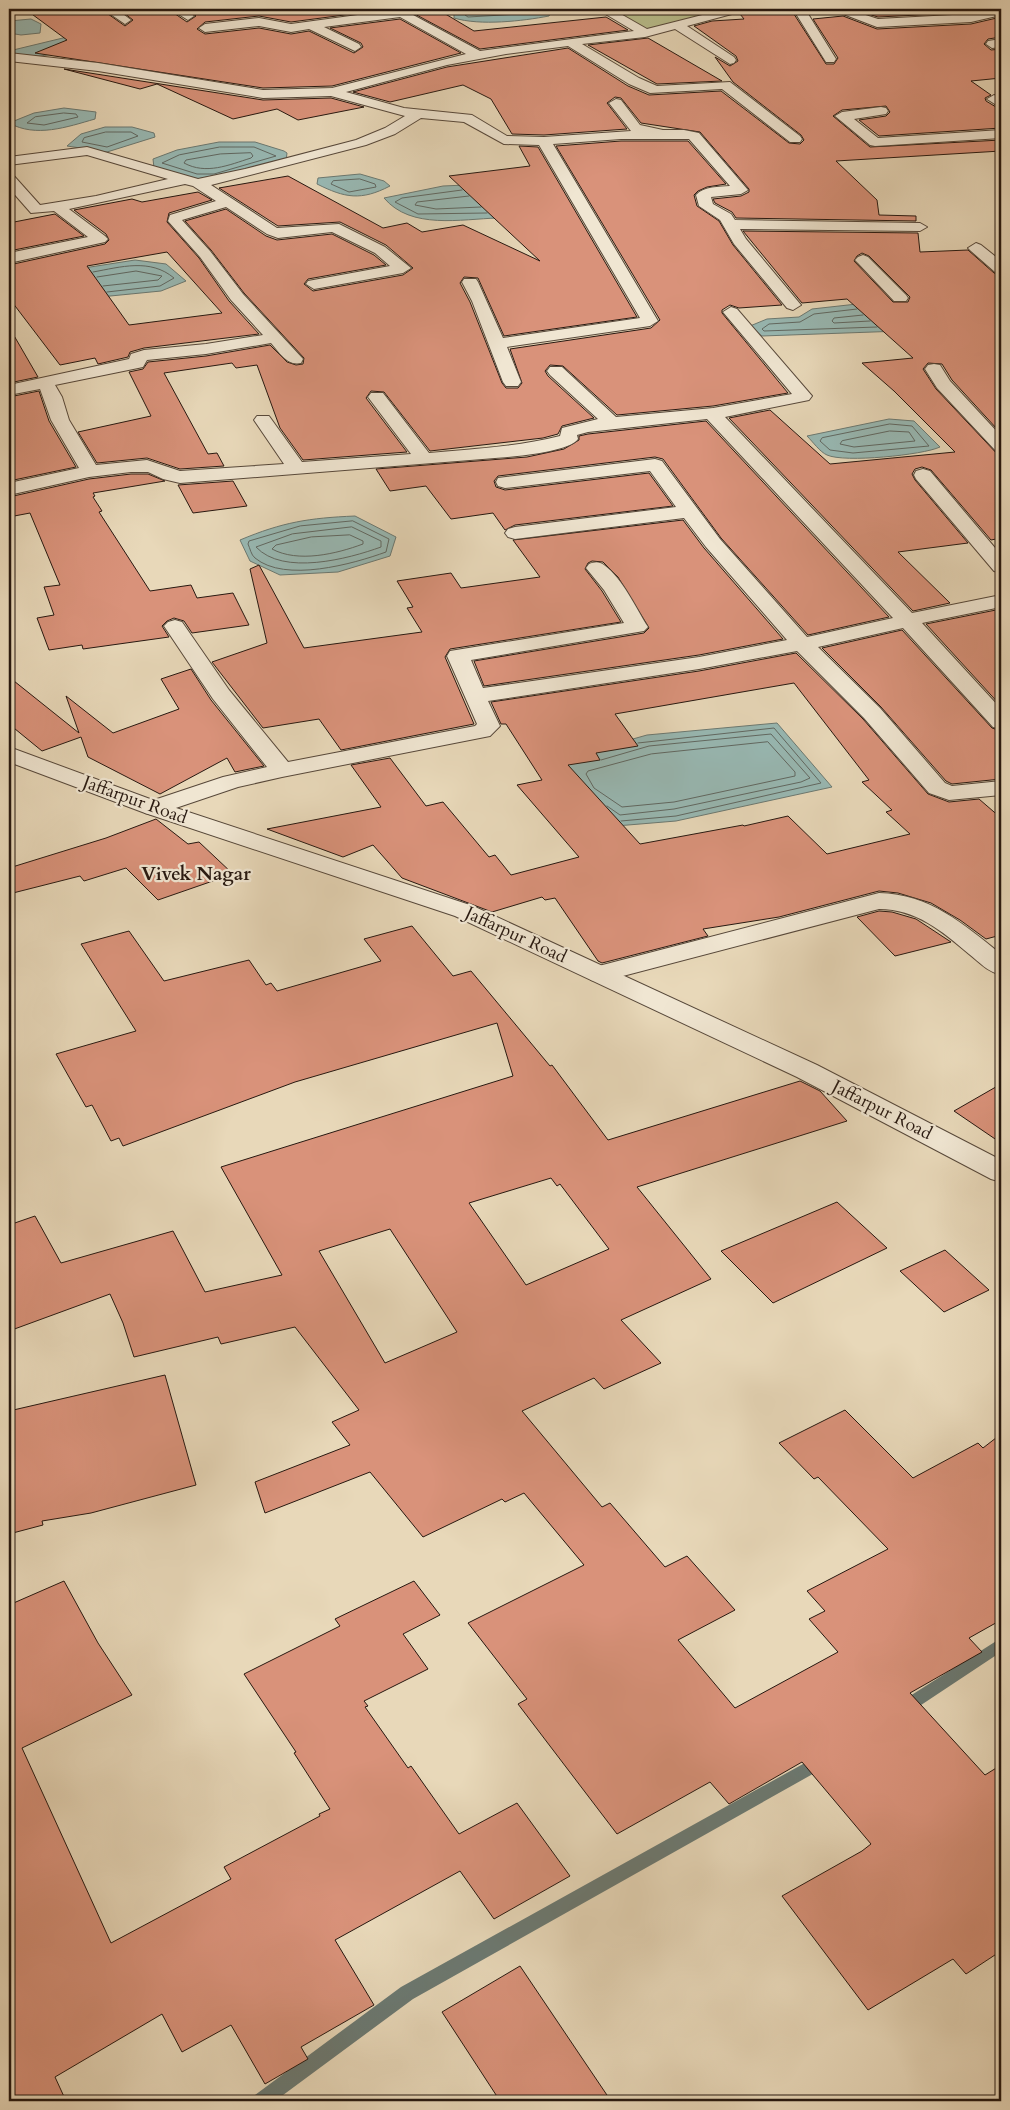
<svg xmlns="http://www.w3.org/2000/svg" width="1010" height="2110" font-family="Cardo,serif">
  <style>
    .green { fill: #b9be8c; stroke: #706b4e }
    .water { fill: #98b9b4; stroke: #6b7972 }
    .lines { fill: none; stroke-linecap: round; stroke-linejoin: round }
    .shore { stroke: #606862; stroke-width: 1 }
    .stream { fill: #6b7972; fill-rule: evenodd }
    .building { fill: #d9927a; stroke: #271810; fill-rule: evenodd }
    .minor-casing { stroke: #57483a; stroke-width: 2 }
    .tertiary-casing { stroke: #57483a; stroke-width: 2 }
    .minor { fill: #f0e6d2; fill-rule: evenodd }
    .tertiary { fill: #f0e6d2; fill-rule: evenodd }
    .labels { text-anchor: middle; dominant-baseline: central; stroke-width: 4.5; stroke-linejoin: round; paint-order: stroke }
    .street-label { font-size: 18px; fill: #271810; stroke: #f0e6d2 }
    .neighbourhood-label { font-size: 19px; font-weight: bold; fill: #271810; stroke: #f0e6d2 }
  </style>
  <rect width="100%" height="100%" fill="#e8d8b9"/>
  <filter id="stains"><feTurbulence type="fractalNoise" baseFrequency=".004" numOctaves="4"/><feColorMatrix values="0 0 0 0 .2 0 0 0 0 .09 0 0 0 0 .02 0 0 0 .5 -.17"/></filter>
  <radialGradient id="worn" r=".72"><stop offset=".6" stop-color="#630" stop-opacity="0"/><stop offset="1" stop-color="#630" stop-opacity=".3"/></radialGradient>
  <path class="green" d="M607,9H702L711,14L646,31L618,13Z"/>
  <path class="water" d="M466,9H553L549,16C523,21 480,26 454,18V14Z
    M31,19L41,24L40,33L21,35L9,33V21Z
    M67,37L73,50C53,53 28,62 9,53V51Z
    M64,108L96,112L95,119C67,127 36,138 9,123L34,113Z
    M105,127H132L154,133L155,137L107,152L67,146L81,134Z
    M219,142H255L284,151L287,153L286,161L197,179L154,168L153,159L177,150Z
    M360,174L384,181L390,186C361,201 345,198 317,184L318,178Z
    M488,184L498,218C461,219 411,230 384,198L443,186Z
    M135,260L166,264L186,281L161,291L90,298L84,268Z
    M866,303L901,331L762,336L750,326L767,319L799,317L812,309Z
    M889,419L914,421L940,447C923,455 844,463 827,455C820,452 813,442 807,436Z
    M355,516L396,537L390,556L338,572L280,575L250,561L240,540C283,522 309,518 355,516Z
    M777,723L832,787L676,821L616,826L555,761L647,735Z"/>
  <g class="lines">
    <path class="shore" d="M466,9L465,15L468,17L537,13L545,12L547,9
      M64,113L76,114L78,117L44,125L27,123L35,117Z
      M106,132H131L138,136L107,147L82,142L84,138Z
      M220,147H254L276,156L214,174H197L162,163L179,155Z
      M251,153L253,156L251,158C229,165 206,175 184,163L186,160L220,154Z
      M360,179L375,184L376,187L349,192L331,184L333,181Z
      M462,190L402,198L395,202L418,214L487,213
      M469,196L417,202L415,205L436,209L481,207
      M93,272C121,267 150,258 174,278L160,286L107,292
      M97,277L136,271L162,276L158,280L103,286
      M857,309L814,314L800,322L769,324L762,329L764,331L877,327
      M863,315L834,318L832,321L834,323L870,321
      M890,424L912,426L929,446L853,453L830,450L820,441L822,438Z
      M890,431L909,432L915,441L854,447L840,444L842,441Z
      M353,521L389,539L386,552C353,564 285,583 255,558C251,555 250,548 248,544L249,541L300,526Z
      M352,527L381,541V547C348,559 283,576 256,547L292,534Z
      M350,535L363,541V544C336,554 298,563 272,549L276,545L311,537Z
      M768,742L795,772V776L674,802L622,807L594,788L586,774L588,771L651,754Z
      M601,760L649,746L771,734L810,778L801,782L674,809L620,815L607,806
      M621,821L676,816L821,783L774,728L638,743"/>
    <path class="stream" d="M1001,1638V1652L909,1713L904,1714L899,1713L896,1708L899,1703Z
      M821,1754L827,1756L829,1761L827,1766L413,1999L275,2101H252L255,2095L401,1987Z"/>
  </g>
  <path class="building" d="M25,9H101L125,26L133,20L119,9H168L187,22L196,16L187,9H390L291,22L259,16L205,22L197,29L205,34L259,28L291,34L309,31L354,53L363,47L361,43L330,28L400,19L461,53L332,86L263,88L35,53L67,40Z
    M437,9L474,31L606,17L628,30L480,49L411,12Z
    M926,9H931L939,14L878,17L868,14Z
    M792,11L826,64H834L838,58L813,19L843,16L877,29L971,24L1001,17V37L988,39L984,44L991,50L1001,49V78L971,81L991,95L985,98L986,101L1001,110V128L879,136L859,120L886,116L890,112L886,106L842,110L833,116L870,147L1001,140V151L836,161L877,200L879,215L916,216V221L736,218L732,212L715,203L713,199L741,196L749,192V189L700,132L641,123L621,98L615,97L607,103L627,129L544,135L512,134L491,99L463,85L390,102L353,92L447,67L568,48L628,86L649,95L721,91L789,143L800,144L804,140L801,135L733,82L715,57L730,66L738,61L736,56L694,26L712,21L744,19L740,14L745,12Z
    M648,38L722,81L657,84L588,45Z
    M64,69L263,100L331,98L364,107L298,120L277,109L233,119L157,84L140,89Z
    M621,141H688L726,184L707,187L698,191L694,195L697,206L719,221L733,245L782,305L739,308L730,305L722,310V313L788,393L713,406L617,415L563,366L550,365L545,371L548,376L594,418L562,426L558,434L543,438L430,451L384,392L371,391L366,398L407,452L303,460L280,428L257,365L236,368L232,363L164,373L208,454L217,453L224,466L180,469L147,458L97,463L78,432L151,416L129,372L143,369L148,362L206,356L270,345L287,362L296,365L303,364L304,358L244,293L211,250L185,221L226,209L266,236L277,240L332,234L374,255L386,265L308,279L304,284L313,291L403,275L413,268L386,245L340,222L278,226L219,188L288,176L383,228L407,223L422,232L463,225L540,261L449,176L530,166L519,146L538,147L637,317L504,336L478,278L464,277L460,283L470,302L502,383L506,388H518L522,383L510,349L651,328L660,320L556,146Z
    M198,192L212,200L169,213L167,222L199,258L229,301L259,334L144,348L130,352L128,357L98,364L95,358L60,365L9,298V265L105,244L109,240L106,234L74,210L132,199L142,202ZM167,252L222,313L129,325L87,266Z
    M55,214L84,236L9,251V223Z
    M743,231L918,233L920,252L968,250L994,273L1001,276V428L997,429L952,380L942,364L928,363L923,369L936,389L1001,458V538L991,540L931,470L922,467L915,469L912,474L915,480L968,543L898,552L950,603L913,611L729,418L770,410L830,464L955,452L894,391L862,363L913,358L847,299L802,303ZM862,253L869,256L910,297L908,302H893L854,261L857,256Z
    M9,327L38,377L9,383Z
    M39,391L49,421L76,467L9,481V397Z
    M706,421L889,617L808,635L721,538L663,459L655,457L498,476L494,481L496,487L505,490L649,473L673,506L515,525L505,530L493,513L451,519L426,486L390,491L376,469L527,457L564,449L579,440V436L588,434Z
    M131,474H148L165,481L93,493L95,496L93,497L102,511L99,512L150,591L191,585L197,598L233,593L249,625L192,633L184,621L174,618L167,621L162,626L169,637L83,649L82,645L49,650L37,618L54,615L44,587L60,585L30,513L9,517V497L89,479Z
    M233,481L247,506L193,513L178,485Z
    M683,520L704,548L783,639L699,655L484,686L474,661L644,633L649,628L618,577L603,562L592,561L588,563L585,569L602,591L621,622L450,649L445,657L474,724L341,750L319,719L263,728L212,662L267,643L250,569L259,565L304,648L422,632L407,608L413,607L397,581L451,573L461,588L540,577L513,540Z
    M1001,609V706L926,624Z
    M902,630L992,728L1001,731V779L952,784L946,781L881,707L822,648Z
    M796,653L863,719L928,794L949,802L979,799L1001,818V935L986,939L960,920L931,903L898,893L879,891L779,917L703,929L708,936L602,963L598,961L555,898L545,900L542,897L492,912L402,878L373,845L343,857L267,829L381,807L351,765L390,758L426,806L443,802L489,857L495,855L511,875L579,857L517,785L542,780L506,724H501L491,702L699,671ZM794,683L869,780L862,782L892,810L886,812L910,834L827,854L788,816L744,826L743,825L640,844L568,765L600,760L596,753L638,746L615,714Z
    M191,669L211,700L264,766L235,772L227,758L160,794L88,757L81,737L42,751L9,724V677L79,733L66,696L113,733L179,709L161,679Z
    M156,819L188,844L199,842L233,874L158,900L126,868L84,881L80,876L9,894V868L106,838Z
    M879,911L892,912L916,919L951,942L895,956L857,917Z
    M412,926L453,976L471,971L550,1066L552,1065L608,1140L800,1081L820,1091L847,1121L637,1187L711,1279L621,1320L661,1363L604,1389L594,1378L522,1411L602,1507L610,1503L665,1567L687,1556L735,1610L678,1640L735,1708L838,1652L809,1619L825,1611L807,1591L888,1549L818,1477L814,1479L779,1443L845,1410L913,1478L978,1443L983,1448L1001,1434V1620L969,1638L982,1652L910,1693L985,1775L1001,1765V1951L966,1974L953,1959L868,2010L782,1896L862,1851L871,1844L802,1762L729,1804L710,1782L617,1834L518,1704L527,1699L468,1623L584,1565L524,1493L505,1502L502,1499L423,1537L370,1472L265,1513L255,1482L350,1445L332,1422L359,1410L295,1327L221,1344L218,1337L134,1357L123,1323L110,1294L9,1331V1225L35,1216L61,1263L173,1231L205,1292L282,1275L221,1167L513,1076L497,1023L295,1082L123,1146L119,1138L111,1141L92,1105L86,1107L56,1054L136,1031L81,944L129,931L164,981L249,960L266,985L271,983L277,991L381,961L364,939ZM551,1178L557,1186L560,1184L609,1249L526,1285L469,1203ZM390,1229L457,1332L385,1363L319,1251Z
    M1001,1084V1143L954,1111Z
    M837,1202L887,1248L773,1303L721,1251Z
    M945,1250L989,1290L944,1312L900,1271Z
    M165,1375L196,1485L91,1513L42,1521L43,1525L9,1534V1411Z
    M64,1581L98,1643L132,1695L22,1748L111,1943L231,1879L224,1867L320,1816L319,1814L330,1809L294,1753L296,1752L244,1674L340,1626L335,1619L414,1581L440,1615L403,1634L428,1669L364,1701L368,1706L365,1707L408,1768L411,1766L459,1834L517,1803L570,1876L494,1919L460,1871L335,1940L374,2005L301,2047L308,2059L265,2084L231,2025L182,2052L162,2014L55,2077L66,2101H9V1605Z
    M520,1966L586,2064L611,2101H500L442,2012Z"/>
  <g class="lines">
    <g class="minor-casing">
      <path id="minor" d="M103,9H116L131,20L125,24Z
        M170,9H184L194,16L188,20Z
        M402,9L480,51L634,31L597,9H612L647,29L726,9H745L743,11L687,26L734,57L736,60L734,63L730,64L675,29L645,37L582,44L639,78L657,86L730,82L800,136L802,139L800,142H790L722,89L650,93L629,84L568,46L506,54L447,65L346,92L404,108L472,115L507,136L544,137L631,131L609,103L616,99L621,100L640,125L663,130H684L699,133L748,190L741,194L711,197L713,204L731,214L735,220L920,223L927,227L920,231L740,229L746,239L801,305L793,310L787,308L734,244L720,220L699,206L696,195C704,186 719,187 730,186L689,139H621L553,144L658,321L650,326L507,347L521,382L518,386H506L503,382L472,301L462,282L464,279H476L478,282L503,338L640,318L539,145L504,144L464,122L421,118L395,134L366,145L211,185L277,228L339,224L385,247L411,268L403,273L314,289L306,284L308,281L390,266L375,253L332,232L278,238L267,234L226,207L182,220L210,251L243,294L303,359L301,363C287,366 280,353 271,343L206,354L147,360L143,367L55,385L62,397L69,420L96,465L147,460L180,471L284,464L254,420L257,416H269L302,462L411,454L368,397L371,393H383L429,453C473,449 517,447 560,436L562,428L598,419L550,375L547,371L550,367H562L616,417L713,408L792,394L723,312L731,307L737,309L812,396L809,400L725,417L912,613L1001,595V607L922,623L1001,709V729L993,727L903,628L818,647L880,708L945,783L952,786L1001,781V795L949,800L929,793L864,718L797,651L699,669L488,701L500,726L490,736L282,777L238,787L161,813L153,815L145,813L141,808L145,803L223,777L267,767L213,699L164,626L168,622L175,620L182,622L229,690L288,762L475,726L477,724L447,656L450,651L624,623L604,590L586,568L589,564C594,562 599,561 604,565C623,579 635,607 648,627L644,631L471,660L483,688L699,657L787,640L706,547L684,518L515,539L508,537L505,533L508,529L515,527L676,507L650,471L505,488L498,486L496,482L498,478L655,459L662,461L720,539L807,637L893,618L707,419L588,432L577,435L578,439C569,452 512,457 495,458L180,483L163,479L148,472H131L89,477L9,495V483L79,468L51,420L40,389L9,395V385L129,359L131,354L144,350L206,344L263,335L231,300L200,257L168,221L170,215L216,201L193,186L185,184L69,209L105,236L108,239L105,242L9,263V253L88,237L54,211L31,213L9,188V175L14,176L40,205L96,196L168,179L87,155L9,165V157L87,147L198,179L245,169L356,140L385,128L405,116L331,96L263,98L98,71L9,61V53L98,63L263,90L332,88L466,54L400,17L324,27L359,44L361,47L355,51L309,29L291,32L259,26L205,32L199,28L205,24L259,18L291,24Z
        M793,9H805L836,59L834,62H826Z
        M830,9H847L878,19L971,14L1000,9L1001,15L971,22L877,27Z
        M1001,39V47L992,48L986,44L988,41Z
        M994,95L1001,98V108L987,99Z
        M881,107L886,108L888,111L886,114L854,119L878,138L1001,130V138L875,146L870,145L835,116L842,112Z
        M976,243L981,245L1001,261V274L995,272L971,251L968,248Z
        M863,255L868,257L906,295L908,298L906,301H894L858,263L855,260L858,257Z
        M934,364L940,365L950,381L1001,436V451L995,450L937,388L925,369L928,365Z
        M923,469L930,471L1001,555V573L994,571L916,479L914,475L916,471Z
        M879,893C930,894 963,924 1001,954V975C988,972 979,962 969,954C942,931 916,909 879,909L600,982L591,980L587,974L591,968Z"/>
    </g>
    <g class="tertiary-casing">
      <path id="tertiary" d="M9,747L161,803L473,906L817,1065L1001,1160V1182L991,1179L797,1077L455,916L145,813L9,762Z"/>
    </g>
    <use href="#minor" class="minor"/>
    <use href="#tertiary" class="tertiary"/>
  </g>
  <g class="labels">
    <g class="street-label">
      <text transform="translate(135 800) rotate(20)">Jaffarpur Road</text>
      <text transform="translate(516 935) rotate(25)">Jaffarpur Road</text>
      <text transform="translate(882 1110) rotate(27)">Jaffarpur Road</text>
    </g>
    <g class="neighbourhood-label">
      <text x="196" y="874">Vivek Nagar</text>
    </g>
  </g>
  <rect width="1010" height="2110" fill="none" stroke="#e8d8b9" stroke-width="30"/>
  <rect x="10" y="10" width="990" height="2090" fill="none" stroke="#271810" stroke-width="2.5"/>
  <rect x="15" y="15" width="980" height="2080" fill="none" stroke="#271810"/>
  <rect width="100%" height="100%" filter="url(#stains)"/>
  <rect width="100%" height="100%" fill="url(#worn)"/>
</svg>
